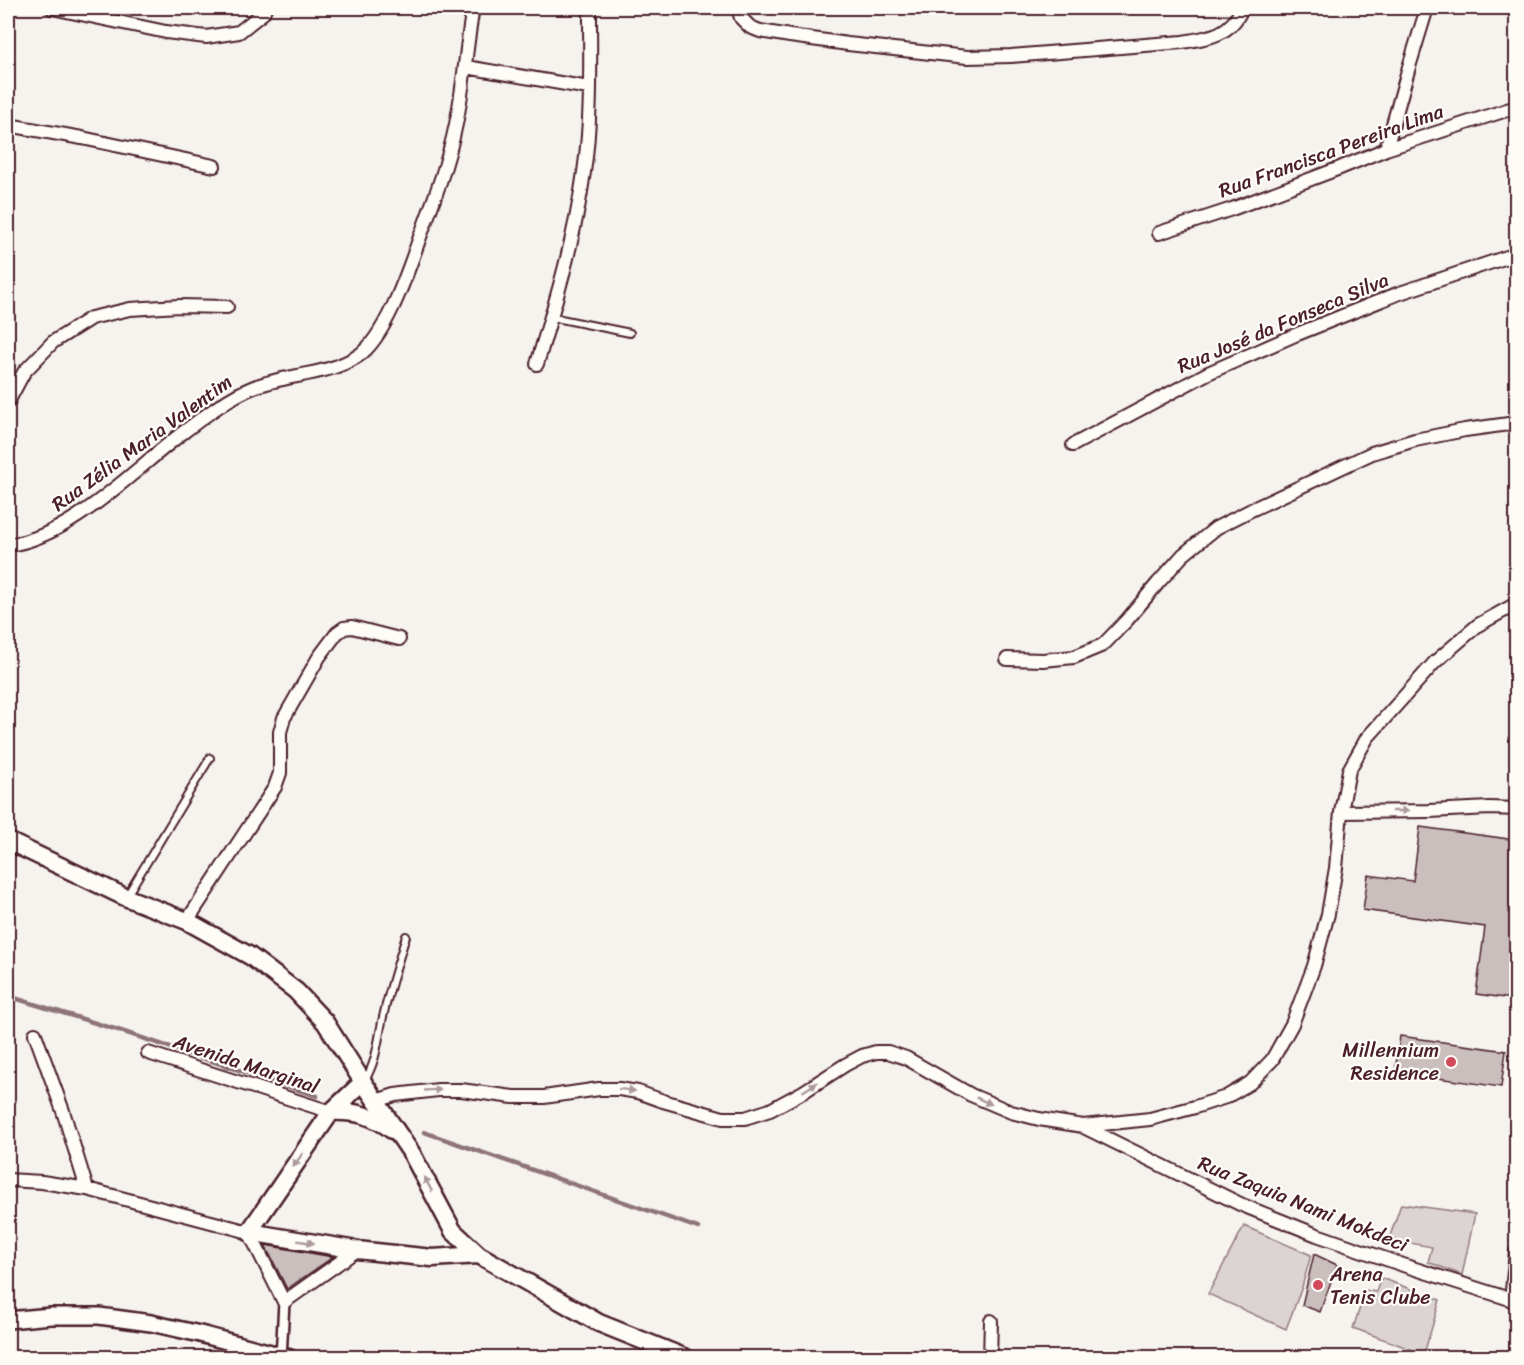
<svg xmlns="http://www.w3.org/2000/svg" width="1524" height="1365" font-family="Sriracha,sans-serif">
  <style>
    .green { fill: #dcd4d2; stroke: #937a7e; stroke-width: 1.5 }
    .lines { fill: none; stroke-linecap: round; stroke-linejoin: round }
    .stream { stroke: #8e7378; stroke-width: 4.5 }
    .building { fill: #cbbfbe; stroke: #4a1f2b; stroke-width: 1.5 }
    .service-casing { stroke: #4a1f2b; stroke-width: 10 }
    .pedestrian-casing { stroke: #4a1f2b; stroke-width: 14 }
    .minor-casing { stroke: #4a1f2b; stroke-width: 16 }
    .tertiary-casing { stroke: #4a1f2b; stroke-width: 20 }
    .secondary-casing { stroke: #4a1f2b; stroke-width: 21 }
    .service { stroke: #fdfcf7; stroke-width: 6 }
    .pedestrian { stroke: #fdfcf7; stroke-width: 9 }
    .minor { stroke: #fdfcf7; stroke-width: 12 }
    .tertiary { stroke: #fdfcf7; stroke-width: 15 }
    .secondary { stroke: #fdfcf7; stroke-width: 16 }
    .oneway { fill: #ac999b }
    .poi-dot { fill: #d1495b; stroke: #fdfcf7; stroke-width: 2 }
    .labels { text-anchor: middle; dominant-baseline: central; stroke-width: 4.5; stroke-linejoin: round; paint-order: stroke }
    .street-label { font-size: 20px; fill: #4a1f2b; stroke: #fdfcf7 }
    .poi-label { font-size: 20px; fill: #4a1f2b; stroke: #fdfcf7; text-anchor: end }
  </style>
  <rect width="100%" height="100%" fill="#f6f3ef"/>
  <filter id="ink" filterUnits="userSpaceOnUse"><feTurbulence type="fractalNoise" baseFrequency=".0167" numOctaves="2"/><feDisplacementMap in="SourceGraphic" scale="12" xChannelSelector="R" yChannelSelector="G"/><feConvolveMatrix kernelMatrix="1 2 1 2 8 2 1 2 1" color-interpolation-filters="sRGB"/></filter>
  <g filter="url(#ink)">
    <path class="green" d="M1401,1204L1475,1214L1462,1275L1428,1262L1432,1247L1389,1239Z
      M1244,1226L1311,1255L1302,1287L1286,1329L1208,1294Z
      M1381,1278L1440,1300L1424,1354L1353,1328L1366,1290L1376,1292Z"/>
    <g class="lines">
      <path class="stream" d="M8,996L118,1030L317,1096
        M424,1132L698,1228"/>
    </g>
    <path class="building" d="M1420,827L1516,840V963L1512,999L1476,994L1485,927L1363,910L1368,875L1413,881Z
      M1400,1036L1506,1051L1501,1087L1395,1072Z
      M265,1245L333,1257L287,1289Z
      M1314,1254L1337,1265L1320,1312L1302,1305Z"/>
    <g class="lines">
      <g class="service-casing">
        <path id="service" d="M551,317L630,333
          M126,897L210,758
          M365,1080C377,1061 378,1039 383,1017C389,990 398,963 406,936"/>
      </g>
      <g class="pedestrian-casing">
        <path id="pedestrian" d="M281,1358L284,1302"/>
      </g>
      <g class="minor-casing">
        <path id="minor" d="M52,8L166,32L206,37L239,32L263,13L265,8
          M738,8L741,18L750,27L760,31L790,36L848,44L967,57L1011,56L1182,42C1209,38 1231,35 1242,8
          M466,67L589,88
          M8,125L82,138L214,166
          M1386,149L1409,67L1427,8
          M1159,233L1232,209L1340,168L1386,149L1516,107
          M537,364C556,301 575,238 584,172C592,118 590,62 590,8
          M8,402L24,372L53,342L91,318L130,309L179,306L227,307
          M1073,445L1208,373L1295,335L1397,294L1516,254
          M8,545C72,537 134,469 185,431C206,415 229,397 254,387C287,374 327,376 358,356C386,338 409,268 420,237C434,200 448,163 456,124C464,86 466,46 473,8
          M1007,659L1043,660L1074,657L1103,645L1127,620L1158,583L1183,555L1216,528L1253,509L1372,453L1415,440L1465,430L1516,423
          M1341,812L1429,811L1490,808L1516,809
          M187,921L275,787L280,773V732L284,718L319,657L337,633L344,628L352,627L399,639
          M35,1034L63,1111L87,1189
          M148,1053L331,1112
          M376,1101L395,1095L438,1090H461L513,1097H544L599,1089H619L638,1092L663,1101L723,1118H745L770,1110L803,1092L845,1065L862,1056L876,1052H888L906,1058L971,1095L1011,1112L1039,1119L1083,1126L1150,1119L1195,1107L1226,1097L1250,1083L1272,1060L1292,1024L1314,966L1328,914L1336,868L1341,812L1349,770L1367,738L1435,662L1478,625L1516,604
          M1084,1127L1242,1205L1317,1235L1406,1266L1516,1301
          M8,1180L42,1182L87,1189L249,1232L284,1302L357,1250
          M1511,1300L1516,1252
          M990,1358L991,1321"/>
      </g>
      <g class="tertiary-casing">
        <path id="tertiary" d="M8,1320L51,1316H99L151,1323L200,1334L290,1358"/>
      </g>
      <g class="secondary-casing">
        <path id="secondary" d="M8,841L125,897L187,921L250,956L296,991L325,1022L363,1082L412,1154L453,1231L479,1255L599,1323L686,1358
          M363,1082L331,1112L249,1232L357,1250L432,1258L479,1255
          M331,1112C354,1111 373,1115 392,1130"/>
      </g>
      <use href="#service" class="service"/>
      <use href="#pedestrian" class="pedestrian"/>
      <use href="#minor" class="minor"/>
      <use href="#tertiary" class="tertiary"/>
      <use href="#secondary" class="secondary"/>
    </g>
    <defs><path id="oneway-solid" d="M-6-.8H1V-3.2L6.5 0L1 3.2V.8H-6Z" transform="scale(1.5)"/></defs>
    <g class="oneway">
      <use href="#oneway-solid" transform="translate(1400 811)"/>
      <use href="#oneway-solid" transform="translate(810 1087) rotate(-32)"/>
      <use href="#oneway-solid" transform="translate(433 1090) rotate(-3)"/>
      <use href="#oneway-solid" transform="translate(627 1090) rotate(7)"/>
      <use href="#oneway-solid" transform="translate(984 1101) rotate(24)"/>
      <use href="#oneway-solid" transform="translate(298 1160) rotate(125)"/>
      <use href="#oneway-solid" transform="translate(428 1184) rotate(-118)"/>
      <use href="#oneway-solid" transform="translate(306 1242) rotate(9)"/>
    </g>
  </g>
  <g class="poi-dot">
    <circle cx="1451" cy="1062" r="6"/>
    <circle cx="1318" cy="1285" r="6"/>
  </g>
  <g class="labels">
    <g class="street-label">
      <text transform="translate(1331 151) rotate(-20)">Rua Francisca Pereira Lima</text>
      <text transform="translate(1283 323) rotate(-23)">Rua José da Fonseca Silva</text>
      <text transform="translate(142 443) rotate(-36)">Rua Zélia Maria Valentim</text>
      <text transform="translate(246 1064) rotate(18)">Avenida Marginal</text>
      <text transform="translate(1303 1204) rotate(22)">Rua Zaquia Nami Mokdeci</text>
    </g>
    <g class="poi-label">
      <text x="1439" y="1050">Millennium<tspan x="1439" dy="23">Residence</tspan></text>
      <text x="1330" y="1274" text-anchor="start">Arena<tspan x="1330" dy="23">Tenis Clube</tspan></text>
    </g>
  </g>
  <rect width="1524" height="1365" fill="none" stroke="#fdfcf7" stroke-width="30"/>
  <rect x="15" y="15" width="1494" height="1335" fill="none" stroke="#4a1f2b" stroke-width="2" filter="url(#ink)"/>
</svg>
